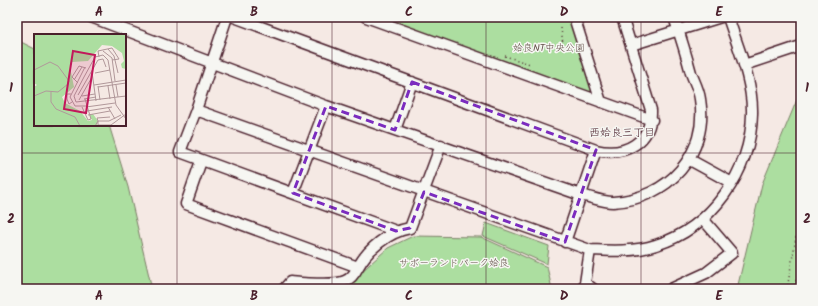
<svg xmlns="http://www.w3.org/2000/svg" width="818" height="306" font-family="Kalam,'Klee One',sans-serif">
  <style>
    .green { fill: #acdea0; stroke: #7b7e66 }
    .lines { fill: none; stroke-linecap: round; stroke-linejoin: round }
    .minor-casing { stroke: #4a1f2b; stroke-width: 13 }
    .path { stroke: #4a1f2b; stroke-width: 1.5; stroke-dasharray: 1 3; stroke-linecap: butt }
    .minor { stroke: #f6f6f2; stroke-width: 10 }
    .marked { fill: none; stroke: #7b2cbf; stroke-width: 3; stroke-dasharray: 8 5; stroke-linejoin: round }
    .grid { fill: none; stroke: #4a1f2b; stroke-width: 1; stroke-opacity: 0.55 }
    .labels { text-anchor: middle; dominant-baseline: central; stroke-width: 3; stroke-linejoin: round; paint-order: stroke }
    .park-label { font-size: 10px; fill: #624f48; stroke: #f6f6f2 }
    .neighbourhood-label { font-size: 11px; fill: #4a1f2b; stroke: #f6f6f2 }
    .inset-road { fill: none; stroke: #b1989a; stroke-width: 1 }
    .view { fill: #c2185b; fill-opacity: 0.15; stroke: #c2185b; stroke-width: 2 }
    .inset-edge { fill: none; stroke: #4a1f2b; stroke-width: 2 }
    .neatline { fill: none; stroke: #4a1f2b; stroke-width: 1.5 }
    .grid-label { font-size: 13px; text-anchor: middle; font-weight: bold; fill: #4a1f2b }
  </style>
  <rect width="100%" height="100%" fill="#f5e9e4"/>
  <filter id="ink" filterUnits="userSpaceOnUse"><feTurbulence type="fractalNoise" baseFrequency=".025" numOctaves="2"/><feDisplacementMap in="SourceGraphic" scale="8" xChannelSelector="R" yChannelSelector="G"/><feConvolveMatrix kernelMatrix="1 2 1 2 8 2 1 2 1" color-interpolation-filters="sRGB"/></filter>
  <g filter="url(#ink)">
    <path class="green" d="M378,17H573L597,98Z
      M17,40L35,49V125H109L128,187L152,289H17Z
      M801,90V289H737L762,184Z
      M486,223L549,246L547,264L483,236Z
      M413,236L481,237L547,267L552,289H342L388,248Z"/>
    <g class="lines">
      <g class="minor-casing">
        <path id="minor" d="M91,17L326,106L581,195C590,197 603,202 613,202C668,199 709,154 700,99C699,90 694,81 691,73C686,54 680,35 674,17
          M227,17L196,110L180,152L396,231
          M234,17L596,150C625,157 652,142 651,110L622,17
          M366,17L652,120
          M574,17L601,102
          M631,45L721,17
          M744,65L801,46
          M196,110L590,250C612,251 635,252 656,245C711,228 751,172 752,114C753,81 738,48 728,17
          M395,130L412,82
          M690,160L732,183
          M201,161L186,204L358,267C368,249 388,232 410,228L441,145
          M293,193L326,106
          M565,242L596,150
          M590,250L585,283L593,289
          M284,289L290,282C302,283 334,286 345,281C351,279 355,273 358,267
          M671,289L706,273L732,253L703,219"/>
      </g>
      <path class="path" d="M561,28L563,44
        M505,56L530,64
        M787,289L797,232L798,205L801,197
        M794,289L796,280L800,289"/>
      <use href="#minor" class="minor"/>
    </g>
  </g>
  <path class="marked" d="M412,82L596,150L565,242L424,192L410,228L396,231L293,193L326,106L395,130Z"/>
  <path class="grid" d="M177,17V289M332,17V289M486,17V289M641,17V289M17,153H801"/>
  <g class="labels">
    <g class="park-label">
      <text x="549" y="48">姶良NT中央公園</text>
      <text x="454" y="263">サボーランドパーク姶良</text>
    </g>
    <g class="neighbourhood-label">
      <text x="622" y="133">西姶良三丁目</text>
    </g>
  </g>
  <g transform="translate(34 34)">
    <rect width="92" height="92" fill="#f5e9e4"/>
    <path d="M0,0H92V35L88,34L87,30L90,27L88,19L78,12L68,11L54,27L38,28L36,33L40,53L28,63L31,69L46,77L54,87L58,86L55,81L59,80L64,87L63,92H0V53L3,51L0,49Z" fill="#acdea0"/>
    <path class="inset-road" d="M74,15L80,22L84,39M69,17L78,24L81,47M65,23L64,17L78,14L85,25L78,26M51,33L36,63L41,72H52M0,36L16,28L24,32L35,47L34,50L24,58L12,57L0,62M58,38L62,67M61,39L76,36M40,46L48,33M44,49L38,43L45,32L52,34M60,51L92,46M82,51L84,63M64,52L66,66M74,52L76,65M64,53L92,49M17,58V68L22,75L41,83L46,92M37,60H33V65L35,70L38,68M44,61L64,26L69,25L72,33M48,62L61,60M50,65L62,63M51,65L57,85M45,66L58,43M42,68L40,62L50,43L61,23L69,21L74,26L82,71L92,85M42,68L92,62M48,73L54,86L57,85M52,73L81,69M74,73L81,85M53,77L78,73M54,81L76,77M64,91H77L92,80M64,91V87H75L87,81M61,92L64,87L63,84L76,83"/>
    <path class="view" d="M39,17L61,21L52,79L30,75Z"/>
    <rect width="92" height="92" class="inset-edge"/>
  </g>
  <rect width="818" height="306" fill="none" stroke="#f6f6f2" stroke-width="44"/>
  <rect x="22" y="22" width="774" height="262" class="neatline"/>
  <g class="grid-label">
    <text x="99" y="16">A</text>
    <text x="254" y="16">B</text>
    <text x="409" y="16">C</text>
    <text x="564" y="16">D</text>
    <text x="719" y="16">E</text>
    <text x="11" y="92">1</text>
    <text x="807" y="92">1</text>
    <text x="11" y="223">2</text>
    <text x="807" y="223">2</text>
    <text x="99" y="300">A</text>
    <text x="254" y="300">B</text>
    <text x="409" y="300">C</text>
    <text x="564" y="300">D</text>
    <text x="719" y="300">E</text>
  </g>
</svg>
